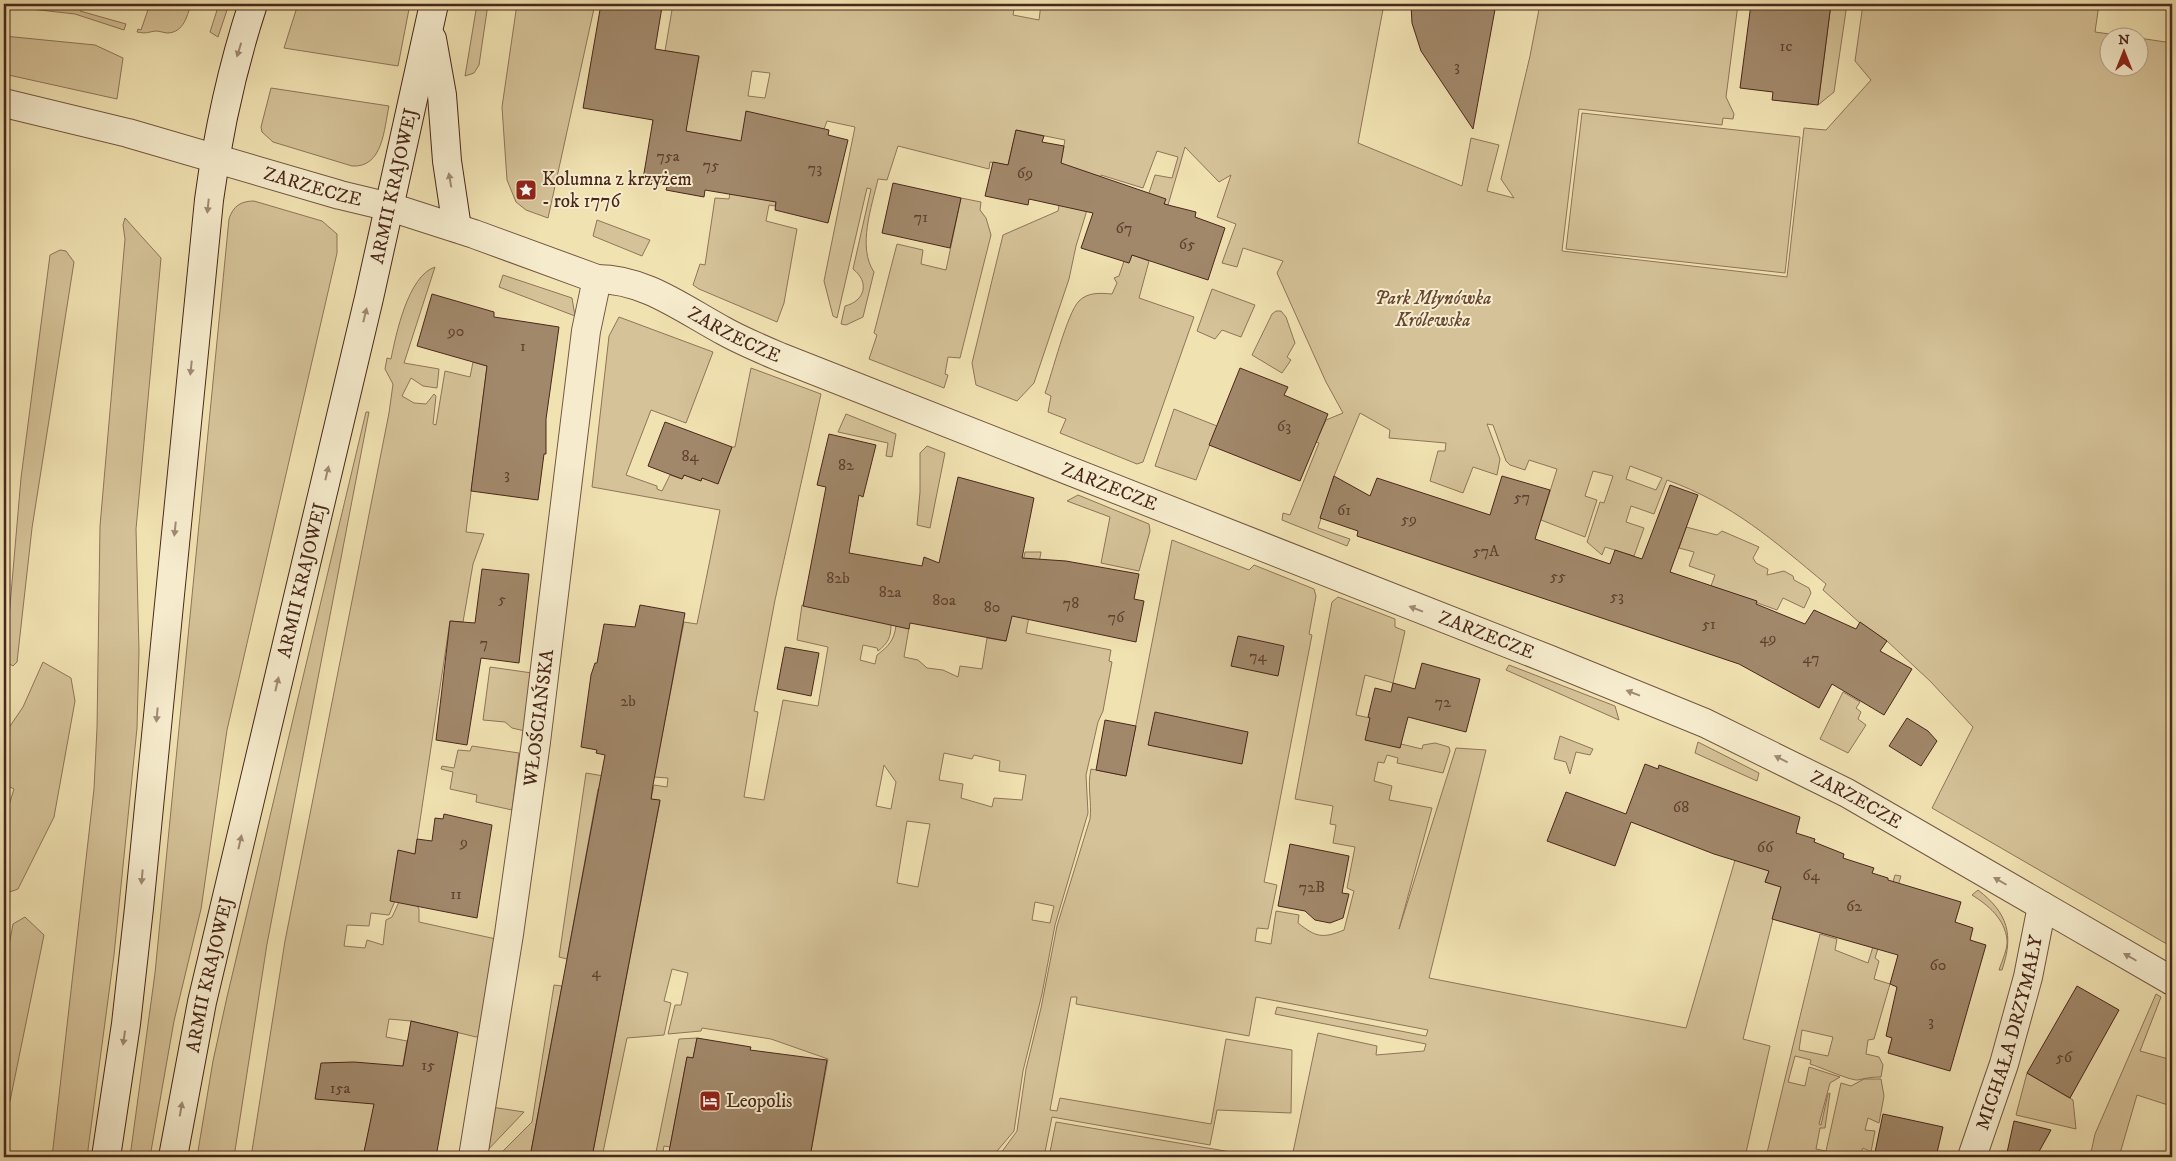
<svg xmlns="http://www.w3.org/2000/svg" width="2176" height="1161" font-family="'IM FELL DW Pica',serif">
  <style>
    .green { fill: #d5c298; stroke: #90745a; fill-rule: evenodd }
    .building { fill: #a1886a; stroke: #4a271b }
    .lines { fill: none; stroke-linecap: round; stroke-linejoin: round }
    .minor-casing { stroke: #745641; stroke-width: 30 }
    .tertiary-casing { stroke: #745641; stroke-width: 30 }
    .secondary-casing { stroke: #4a271b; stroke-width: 30 }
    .minor { stroke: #f6eccd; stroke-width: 28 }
    .tertiary { stroke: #f6eccd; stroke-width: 28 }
    .secondary { stroke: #f6eccd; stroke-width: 28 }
    .oneway { fill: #a08a74 }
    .labels { text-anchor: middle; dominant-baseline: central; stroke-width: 4; stroke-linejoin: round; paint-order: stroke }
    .number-label { font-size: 16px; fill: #603f2f }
    .poi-label { font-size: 19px; fill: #4a271b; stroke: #f6eccd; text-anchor: start }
    .street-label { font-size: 19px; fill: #4a271b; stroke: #f6eccd }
    .park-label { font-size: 19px; font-style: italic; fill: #664634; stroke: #f6eccd }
  </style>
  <rect width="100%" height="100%" fill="#f1e2b2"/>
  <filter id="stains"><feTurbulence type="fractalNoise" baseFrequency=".004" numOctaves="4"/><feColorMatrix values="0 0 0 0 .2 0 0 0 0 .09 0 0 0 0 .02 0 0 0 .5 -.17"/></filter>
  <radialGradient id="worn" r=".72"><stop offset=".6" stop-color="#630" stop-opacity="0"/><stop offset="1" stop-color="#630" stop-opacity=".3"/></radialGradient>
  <path class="green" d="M4,4H82L80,11L126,24L124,30L75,14L4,6Z
    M150,4H191C187,16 184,32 168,33C164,33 160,31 156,31C147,32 148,34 137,32L138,29L141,30Z
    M219,4H229L218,37L210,32Z
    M298,4H410L398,66L284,48Z
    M477,4H488L479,65L474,73L465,76Z
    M517,4H595L548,218L526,210L516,202L507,180L502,107Z
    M673,4H1015L1013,15L1039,20L1041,4H1384L1358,143L1462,186L1471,138L1499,145L1487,191L1514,198L1501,179L1530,56L1540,4H1738L1726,97L1734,114L1733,119L1723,118L1722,125L1579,109L1562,251L1787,277L1804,128L1826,130L1871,80L1855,61L1863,4H2099L2095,32L2131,37L2108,38V68H2138L2139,38L2172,43V947L1932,808L1973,727L1930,681L1887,641L1860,623L1823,590L1826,584C1773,540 1733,504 1667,480L1654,514L1631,506L1626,522L1644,528L1634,556L1605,547L1602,555L1587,542L1600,502L1604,503L1613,476L1593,471L1585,496L1597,500L1585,537L1541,520L1557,469L1529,460L1525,470L1510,465L1506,461L1493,425L1487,424L1500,459L1497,475L1473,467L1463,493L1430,481L1438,451H1445L1446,443L1389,438L1390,430L1360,413L1334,476L1318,528L1350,539L1347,546L1282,520L1283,513L1290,515L1319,443L1314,441L1319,435L1326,420L1343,413L1326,382L1277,273L1283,261L1243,248L1237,267L1222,263L1236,224L1217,217L1231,175L1219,182L1185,147L1168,205L1151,199L1149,193L1155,175L1172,178L1178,157L1157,151L1143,188L1101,175L1094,198L1091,197L1076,246L1069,279L1034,383L1017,401L976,385L972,363L1003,235L1058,211L1066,167L1060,166L1065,140L1016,130L1008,165L990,162L989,169L898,146L887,180L878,179C872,206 857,247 874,272L863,317L846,325L841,324L845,306C865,301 870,282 853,269L871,189L867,188L837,318L833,316L824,281L855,127L827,121L824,129L782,176L775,206L769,205L766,221L797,229L784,303L777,322L699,289L693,285L700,264L705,265L715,198L729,199L738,140L652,126L660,78L694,84L699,57L665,51ZM752,71L770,73L765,98L748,96ZM1630,466L1662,478L1656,490L1626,479Z
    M1831,4H1847L1834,92L1818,105Z
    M4,36L95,45L123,58L117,99L4,74Z
    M271,88L389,106C384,129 383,168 352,166L273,142L262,132L261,127Z
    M1582,113L1800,137L1785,273L1566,249Z
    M961,198L981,202L980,210L986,218L991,235L960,358L948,357L945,374L948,375L944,388L869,359L877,335L874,333L897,244L923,250L921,264L946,270Z
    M254,201L322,221L337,234V253L227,730L201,909L174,1021L150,1157H130L155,973L229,219C233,206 241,201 254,201Z
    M125,218L161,258L136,529L139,651L137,728L114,955L87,1157H52L94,789L97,728L100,526L125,239L123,225Z
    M597,220L650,240L642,256L593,236Z
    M60,250L66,251L74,262L32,528L17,662L13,666L7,662L6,652L21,478L50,255Z
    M1132,255L1149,261L1139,298L1194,317L1143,462L1137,464L1060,433L1066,419L1048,412L1051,396L1045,393C1052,374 1067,313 1079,301C1088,292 1100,293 1112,294L1117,283L1114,278L1119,276L1124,261L1129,263Z
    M435,267L404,363L439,369L437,388L423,386L411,378L402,396L414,403L426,404L434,394L436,396L433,424L436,425L445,371L470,377L473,362L487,366L466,532L484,534L473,564L463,622L450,621L415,854L389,915L371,913L369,926L347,925L344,946L365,948L367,940L383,945L386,920L392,917L406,887L419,909V922L496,939L481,1035L476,1037L411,1021L389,1019L386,1037L407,1041L399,1089L372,1116L363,1157H251L285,941L389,413L393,384L385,369L387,358L391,359C396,334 408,276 435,267Z
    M503,275L572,298L575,316L499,287Z
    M1212,289L1255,305L1241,337L1222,330L1215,339L1197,331Z
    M1276,311H1281L1286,317L1295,343L1287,357L1291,360L1282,373L1252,355L1272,314Z
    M619,317L713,352L686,423L651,410L626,475L657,486V489L662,491L670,475L682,479L684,475L701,481L702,478L718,483L732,447H735L751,368L821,394L775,600L754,711L758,712L744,797L764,800L783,700L818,706L828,647L797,640L802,605L891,624C891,638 888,643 878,651L877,648L863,645L860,660L875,664L877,655C889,646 894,640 896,626L909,628L904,657L918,660L927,668L943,670L958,677L960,666L982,669L987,638L1006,641L1025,552H1041L1026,633L1111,650L1109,661L1112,662L1103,711L1098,722L1086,775L1088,813L1055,925L1042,994L1023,1071L1014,1131L992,1157L964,1155L963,1157H810L828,1059L771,1039L702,1028L701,1031L668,1034L675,1005H681L688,973L672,969L664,1001L671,1003L664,1035L627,1038L602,1157H592L660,801L651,799L654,785L667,787L668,778L654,777L684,622L697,624L720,510L592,487L609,336ZM944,753L972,759L974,755L1000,761L999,771L1026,775L1022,800L994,798L992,807L961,798L963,784L939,780ZM884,765L896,782L891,809L876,806ZM907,821L930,824L918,887L897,883ZM1035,902L1054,906L1050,923L1032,920Z
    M1174,409L1217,426L1196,480L1155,466Z
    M366,412H369L267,944L234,1157H197L213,1061L227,997Z
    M846,414L896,434L892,457L886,456L888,443L838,432Z
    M927,446L945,453L930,528L917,525L920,492V453Z
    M1078,495L1149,524L1150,531L1139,571L1101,563L1110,517L1067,501Z
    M1686,527L1717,535L1722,531L1759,547L1753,558L1756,563L1768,569L1767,575L1784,571L1793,576L1794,580L1809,588L1811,593L1804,608L1783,598L1777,610L1711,586L1715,575L1689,566L1694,552L1679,548Z
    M1172,540L1249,570L1254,565L1314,589L1316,596L1309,634L1312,635L1264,882L1277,885L1268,929L1257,928L1255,941L1271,944L1276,911L1299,915L1298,923C1316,937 1322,939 1344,930L1354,891L1347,888L1355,847L1333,843L1336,825L1330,824L1333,806L1295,799L1332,602L1338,597L1395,619V627L1405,631L1393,683L1365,675L1356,715L1370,718L1400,748L1401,744L1422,749L1423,745L1435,743L1449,747L1450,751L1443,773L1397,763L1398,758L1387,755L1384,763L1378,762L1374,781L1392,786L1389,800L1432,808L1399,929L1456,748L1486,750L1429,978L1686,1028L1735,860L1769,871L1765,882L1781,887L1743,1039L1770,1046L1745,1157H1292L1318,1033L1377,1046L1376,1055L1424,1051L1426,1044L1275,1014L1277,1007L1426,1036L1428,1030L1256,997L1249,1036L1076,1004L1077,997H1071L1050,1110L1057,1111L1060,1098L1211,1124L1226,1039L1292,1050L1291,1113L1217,1110L1210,1145L1052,1117L1044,1157H998L1017,1131L1026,1069L1041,1008L1057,926L1090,819C1092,802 1087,786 1091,769L1126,776Z
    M43,662L71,678L75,701L54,817L18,889L4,894V821L14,789L4,784V735L23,707Z
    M1509,665L1615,706L1619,720L1506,670Z
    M490,667L532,673L525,731L512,728L505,722L483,720Z
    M1843,692L1860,702L1856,708L1861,712L1858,719L1866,725L1848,753L1820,739Z
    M1560,736L1593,749L1590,755L1576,752L1570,774L1566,762L1554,759Z
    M1698,742L1759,773L1757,781L1695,753Z
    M472,746L519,753L512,810L476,802L477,795L450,789L453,772L441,769L442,766L454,768L458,750L470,751Z
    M586,773L604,776V790L598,789L567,959L559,957Z
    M1895,875L1901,876L1875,958L1879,961L1874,979L1890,984L1874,1039L1868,1040L1866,1054L1879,1057L1883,1065L1881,1077C1872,1077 1866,1078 1858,1080C1851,1081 1820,1067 1810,1064L1811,1060L1795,1056L1788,1082L1805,1086L1809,1067L1840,1077L1830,1083L1819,1124L1821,1125L1828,1094L1830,1093L1825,1128H1820L1816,1149L1826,1151L1841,1083L1851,1086L1864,1079H1881L1884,1096L1879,1123L1868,1118L1865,1130L1875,1131L1871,1152L1863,1148L1859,1157H1766L1820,934L1837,939L1835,950L1868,963ZM1802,1030L1833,1037L1828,1056L1799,1050Z
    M1978,890C2008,913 2014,935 2002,970H1999C2002,961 2008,948 2007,940C2005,919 1988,905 1972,895Z
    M25,917L44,935L10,1101L4,1111V960L8,951L13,924Z
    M554,985L562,986L530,1157H497L532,1122Z
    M2156,994L2161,997L2140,1051L2172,1060L2171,1106L2137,1095L2119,1157H2090L2095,1134Z
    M697,1038L693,1058L687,1057L670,1147L664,1146L662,1157H655L679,1039Z
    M2027,1073L2073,1100L2076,1129L2016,1115Z
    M491,1107L524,1112L484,1154Z
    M1056,1122L1260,1157H1049Z"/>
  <path class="building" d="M601,4H643L662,7L655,49L699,56L686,131L741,141L746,111L829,130L828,135L848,140L828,223L775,210L776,202L705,190L704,197L666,190L668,184L643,179L653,120L583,108Z
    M1411,4H1496L1473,129L1421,51L1412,23Z
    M1751,4H1831L1818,105L1772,100L1773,92L1740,88Z
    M1016,130L1044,136L1042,142L1064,146L1061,163L1166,199L1164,204L1196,212L1195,217L1225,228L1208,280L1132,255L1129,263L1081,248L1093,213L1029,199L1028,205L985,196L993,162L1008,165Z
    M893,183L961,198L950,248L882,233Z
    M432,294L494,312V317L559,327L546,419V454H544L538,500L471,491L487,366L417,346Z
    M1240,368L1288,387L1284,395L1328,414L1300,481L1209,445Z
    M665,422L732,447L718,484L702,478L701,481L684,475L682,479L648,466Z
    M829,434L876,445L863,497L859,495L849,553L922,566L924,557L939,563L958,477L1034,498L1022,558L1066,561L1139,574L1134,599L1144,601L1136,642L1012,616L1006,641L910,623L909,629L803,606L826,487L817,485Z
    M1334,476L1370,496L1377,478L1490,515L1502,476L1550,490L1535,539L1610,564L1615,550L1642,559L1670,485L1698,495L1670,572L1757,601L1756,604L1805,624L1814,610L1856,629L1860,622L1887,641L1880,651L1912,669L1884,715L1832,684L1819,708L1739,664L1357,536L1358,531L1320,518Z
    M482,569L529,574L519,663L481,658L467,745L436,740L450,621L475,623Z
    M640,605L685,613L653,785L651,799L660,800L592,1157H530L605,755L596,753L597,750L581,747L591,675L595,663H597L604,624L635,627Z
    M1238,636L1284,646L1278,676L1231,666Z
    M785,647L819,653L811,696L777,689Z
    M1422,663L1480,679L1466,732L1408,717L1400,748L1365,740L1370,718L1368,717L1375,688L1391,692L1393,683L1415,689Z
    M1155,712L1248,732L1242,764L1148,745Z
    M1907,718L1928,731L1937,741L1921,766L1889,746Z
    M1105,720L1136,726L1126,776L1096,770Z
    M1645,764L1658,769L1659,765L1800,817L1796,833L1815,839L1814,842L1844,854L1843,858L1874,868L1872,873L1888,878V880L1961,902L1955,922L1973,928L1970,940L1986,945L1950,1071L1888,1053L1892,1038L1886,1036L1897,987L1890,984L1898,955L1772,919L1781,887L1765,882L1769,871L1714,854L1631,822L1615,866L1547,841L1566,792L1626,814Z
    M444,814L492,825L477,918L390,901L398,850L415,854L417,839L432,841L435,818L443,819Z
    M1290,844L1349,856L1342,893L1349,894L1343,918L1330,923L1315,920L1305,911L1278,906Z
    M2077,986L2119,1010L2070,1098L2027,1073Z
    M411,1021L458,1032L436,1157H363L374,1104L315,1099L321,1063L354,1062L403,1066Z
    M697,1038L751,1047L750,1050L827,1060L810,1157H668L687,1057L693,1058Z
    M1883,1114L1943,1127L1936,1157H1874Z
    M2014,1121L2051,1130L2036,1157H2006Z"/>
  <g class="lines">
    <g class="minor-casing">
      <g id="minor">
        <path id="s1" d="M390,207L474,234L597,279C645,279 683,309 724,331C742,341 761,349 780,357L1548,659L1705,723L1847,793L2172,981"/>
        <path id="s2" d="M473,1157L509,934L536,742L586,331L597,279"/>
        <path id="s3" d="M1972,1157L2004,1064L2028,977L2042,906"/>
      </g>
    </g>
    <g class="tertiary-casing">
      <g id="tertiary">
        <path id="s4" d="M4,103L128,133L340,195L390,207"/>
      </g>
    </g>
    <g class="secondary-casing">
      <g id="secondary">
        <path d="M432,39L442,95L447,161L457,228"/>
        <path d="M106,1157L126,1024L139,908L209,200C218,133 232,68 253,4"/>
        <path id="s5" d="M173,1157L202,1002L369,298L434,4"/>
      </g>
    </g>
    <use href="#minor" class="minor"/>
    <use href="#tertiary" class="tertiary"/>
    <use href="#secondary" class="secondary"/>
  </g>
  <defs><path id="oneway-solid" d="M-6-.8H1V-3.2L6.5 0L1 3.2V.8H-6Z" transform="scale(1.25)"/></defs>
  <g class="oneway">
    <use href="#oneway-solid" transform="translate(239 50) rotate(107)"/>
    <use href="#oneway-solid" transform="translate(450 180) rotate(-100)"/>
    <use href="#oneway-solid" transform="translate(208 206) rotate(96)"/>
    <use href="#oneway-solid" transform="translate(365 315) rotate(-76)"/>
    <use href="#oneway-solid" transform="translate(191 368) rotate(96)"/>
    <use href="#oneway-solid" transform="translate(327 473) rotate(-77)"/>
    <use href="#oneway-solid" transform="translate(175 529) rotate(96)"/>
    <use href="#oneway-solid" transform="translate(1416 609) rotate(-159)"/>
    <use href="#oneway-solid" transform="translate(277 684) rotate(-77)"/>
    <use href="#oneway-solid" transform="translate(1633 693) rotate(-159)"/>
    <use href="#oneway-solid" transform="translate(157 715) rotate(95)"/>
    <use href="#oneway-solid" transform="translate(1781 759) rotate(-153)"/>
    <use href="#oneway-solid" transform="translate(240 842) rotate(-77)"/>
    <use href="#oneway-solid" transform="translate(142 877) rotate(95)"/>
    <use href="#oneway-solid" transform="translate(2000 881) rotate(-150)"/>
    <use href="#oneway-solid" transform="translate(2130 957) rotate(-150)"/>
    <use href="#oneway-solid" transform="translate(124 1038) rotate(98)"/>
    <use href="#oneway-solid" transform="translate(181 1109) rotate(-80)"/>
  </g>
  <defs>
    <g id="sight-square" transform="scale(1.125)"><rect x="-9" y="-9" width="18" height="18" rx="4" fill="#8f2418" stroke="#f6eccd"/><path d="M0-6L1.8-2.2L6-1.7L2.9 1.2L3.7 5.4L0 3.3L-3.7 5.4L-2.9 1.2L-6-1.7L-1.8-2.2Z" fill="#fff"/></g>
    <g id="hotel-square" transform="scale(1.125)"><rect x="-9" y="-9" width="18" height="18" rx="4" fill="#8f2418" stroke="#f6eccd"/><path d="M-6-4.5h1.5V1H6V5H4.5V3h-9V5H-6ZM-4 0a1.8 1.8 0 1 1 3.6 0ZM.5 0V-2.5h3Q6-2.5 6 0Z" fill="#fff"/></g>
  </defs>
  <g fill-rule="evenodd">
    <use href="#sight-square" x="526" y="190"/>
    <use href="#hotel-square" x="710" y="1101"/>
  </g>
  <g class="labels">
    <g class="number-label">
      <text x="1786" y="46">1c</text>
      <text x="1457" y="66">3</text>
      <text x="668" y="156">75a</text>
      <text x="711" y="165">75</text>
      <text x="815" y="168">73</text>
      <text x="1025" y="173">69</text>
      <text x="921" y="217">71</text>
      <text x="1124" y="228">67</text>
      <text x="1187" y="244">65</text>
      <text x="456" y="331">90</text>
      <text x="523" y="346">1</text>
      <text x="1284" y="426">63</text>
      <text x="690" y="456">84</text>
      <text x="846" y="465">82</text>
      <text x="507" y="474">3</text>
      <text x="1522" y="497">57</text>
      <text x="1344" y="510">61</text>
      <text x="1409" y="519">59</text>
      <text x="1486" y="551">57A</text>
      <text x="1558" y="576">55</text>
      <text x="838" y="578">82b</text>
      <text x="890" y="592">82a</text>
      <text x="1617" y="596">53</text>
      <text x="502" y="599">5</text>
      <text x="944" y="600">80a</text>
      <text x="1071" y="603">78</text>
      <text x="992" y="607">80</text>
      <text x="1116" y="617">76</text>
      <text x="1709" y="624">51</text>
      <text x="1768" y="638">49</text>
      <text x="484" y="643">7</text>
      <text x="1258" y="656">74</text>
      <text x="1811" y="658">47</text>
      <text x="628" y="701">2b</text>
      <text x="1443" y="702">72</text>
      <text x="1681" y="807">68</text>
      <text x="464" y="842">9</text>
      <text x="1765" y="847">66</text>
      <text x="1811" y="875">64</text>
      <text x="1312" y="887">72B</text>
      <text x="456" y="894">11</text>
      <text x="1854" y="906">62</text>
      <text x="1938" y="965">60</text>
      <text x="596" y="972">4</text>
      <text x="1931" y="1021">3</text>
      <text x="2064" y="1057">56</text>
      <text x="428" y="1065">15</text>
      <text x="340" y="1088">15a</text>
    </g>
    <g class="poi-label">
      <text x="542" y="179">Kolumna z krzyżem<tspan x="542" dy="22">- rok 1776</tspan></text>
      <text x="726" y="1101">Leopolis</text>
    </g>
    <g class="street-label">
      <text stroke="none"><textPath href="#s4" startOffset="320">ZARZECZE</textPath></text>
      <text stroke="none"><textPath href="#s5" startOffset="996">ARMII KRAJOWEJ</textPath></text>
      <text stroke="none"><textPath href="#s1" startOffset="369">ZARZECZE</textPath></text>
      <text stroke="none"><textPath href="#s1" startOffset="774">ZARZECZE</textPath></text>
      <text stroke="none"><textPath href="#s5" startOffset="591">ARMII KRAJOWEJ</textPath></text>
      <text stroke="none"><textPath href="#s1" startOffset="1179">ZARZECZE</textPath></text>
      <text stroke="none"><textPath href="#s2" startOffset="444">WŁOŚCIAŃSKA</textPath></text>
      <text stroke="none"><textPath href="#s1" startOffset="1584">ZARZECZE</textPath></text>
      <text stroke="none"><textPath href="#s5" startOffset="186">ARMII KRAJOWEJ</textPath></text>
      <text stroke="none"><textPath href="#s3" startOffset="130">MICHAŁA DRZYMAŁY</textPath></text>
    </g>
    <g class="park-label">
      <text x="1433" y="298">Park Młynówka<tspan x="1433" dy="22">Królewska</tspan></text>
    </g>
  </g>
  <rect width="2176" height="1161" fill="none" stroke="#f1e2b2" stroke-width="20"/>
  <rect x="5" y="5" width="2166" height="1151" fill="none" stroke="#4a271b" stroke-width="2.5"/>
  <rect x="10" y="10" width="2156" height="1141" fill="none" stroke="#4a271b"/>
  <g transform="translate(2124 52)"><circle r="24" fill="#f6eccd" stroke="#b19d86"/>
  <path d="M0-4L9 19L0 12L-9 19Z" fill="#8f2418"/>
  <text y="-8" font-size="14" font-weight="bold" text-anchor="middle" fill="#4a271b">N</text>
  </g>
  <rect width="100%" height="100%" filter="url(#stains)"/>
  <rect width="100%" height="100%" fill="url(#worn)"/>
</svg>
